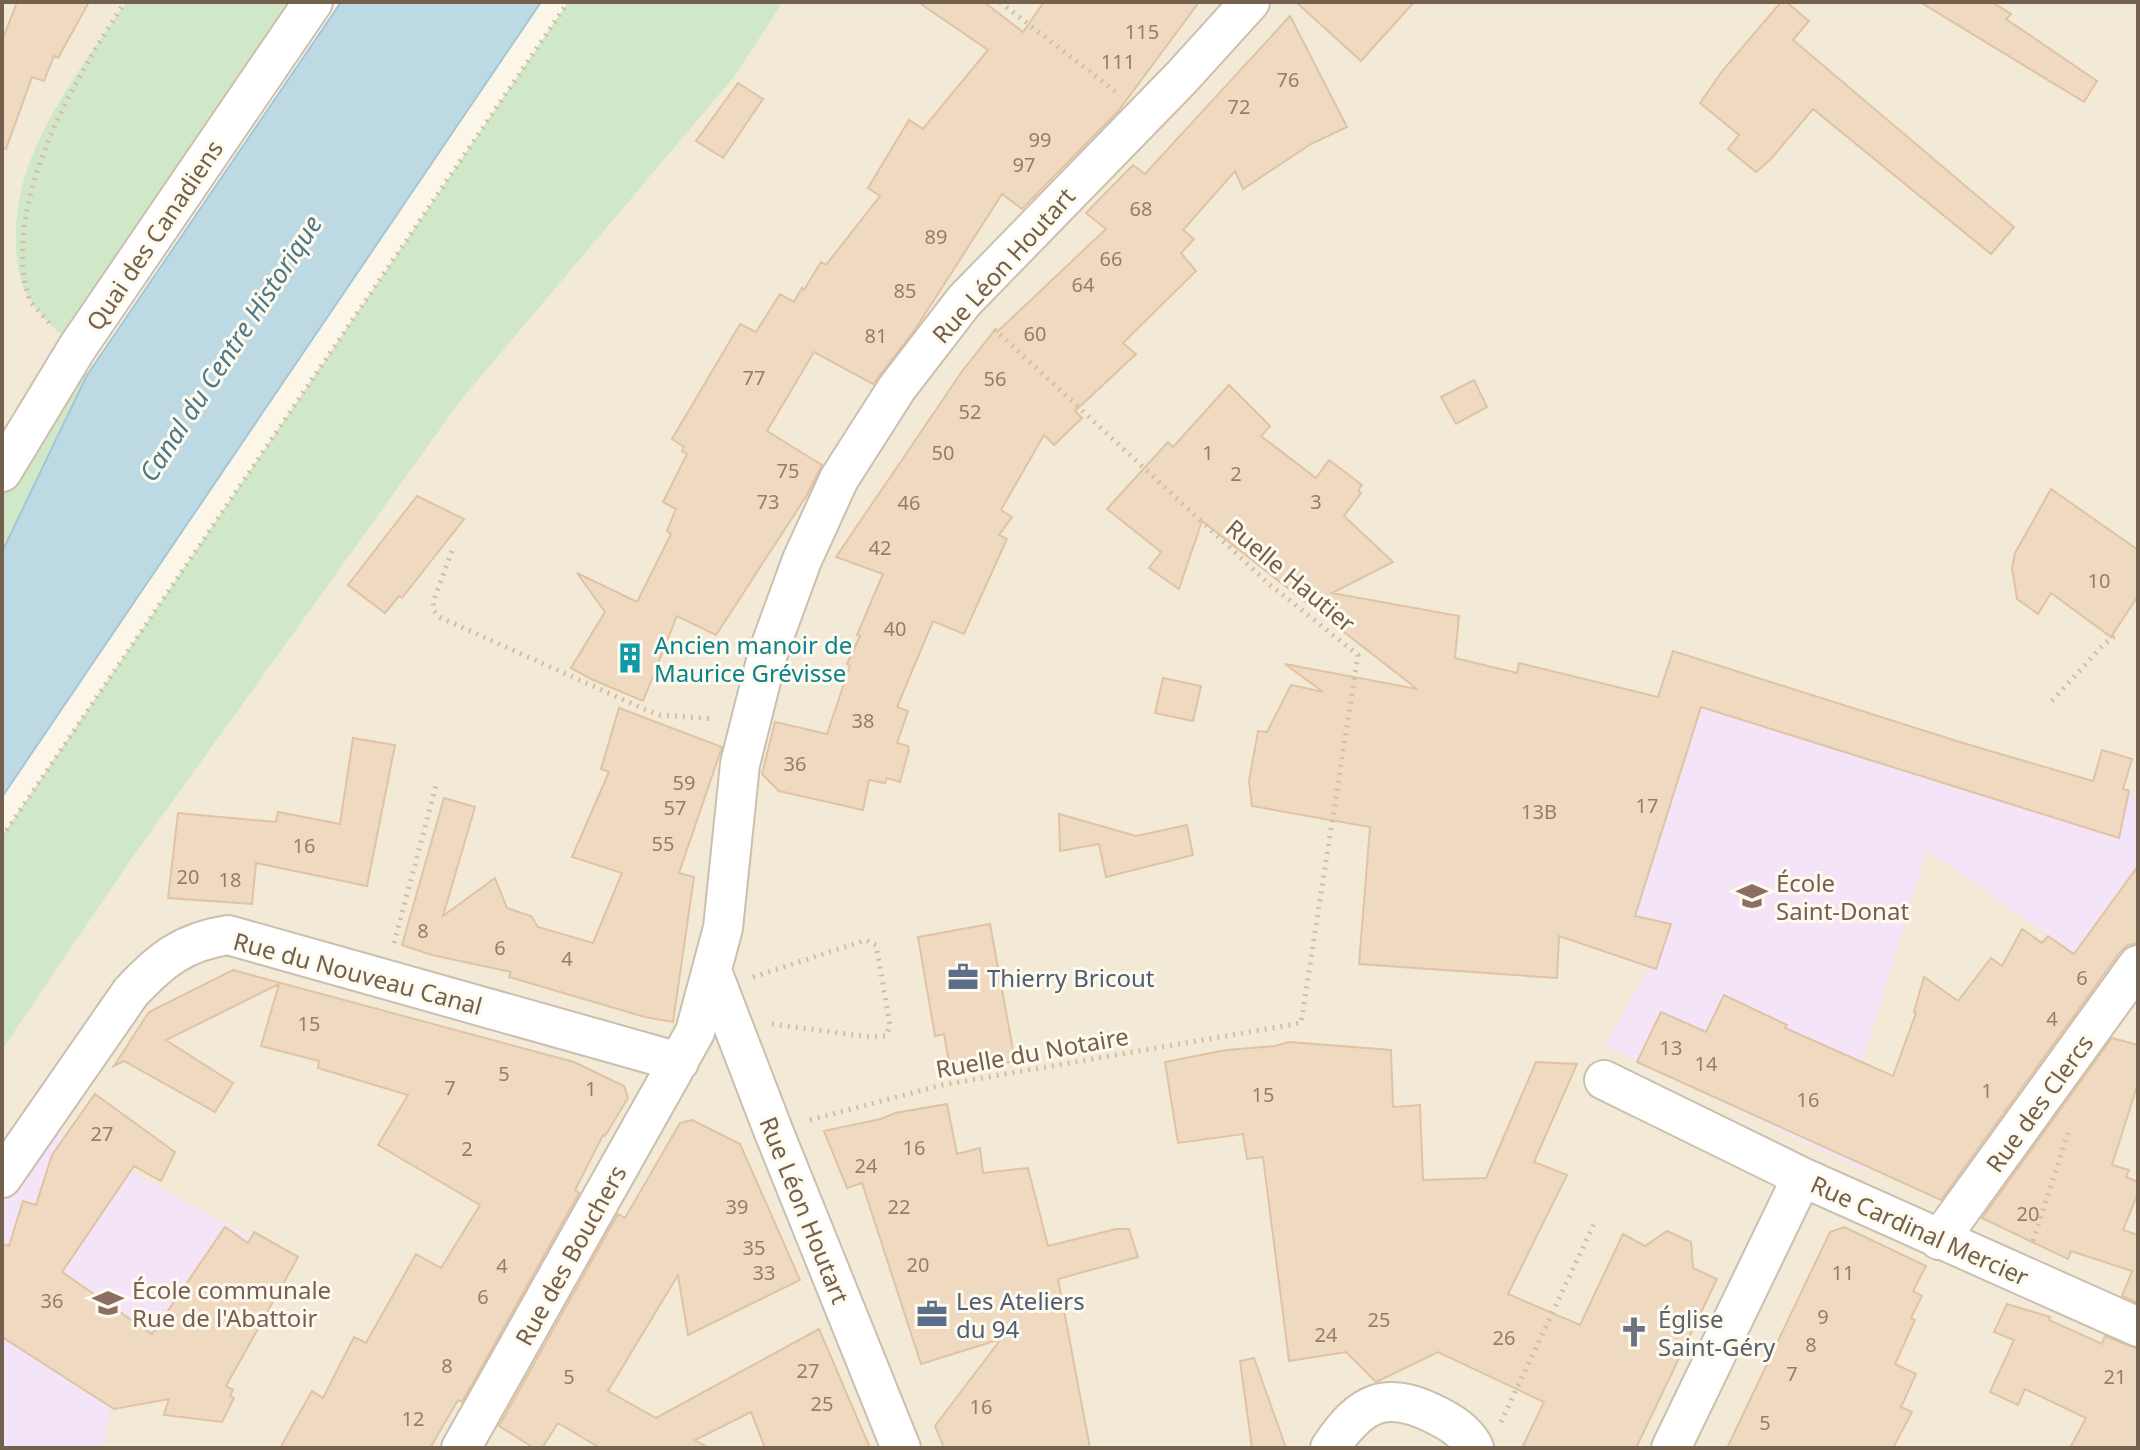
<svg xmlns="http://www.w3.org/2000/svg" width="2140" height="1450" font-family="'Noto Sans',sans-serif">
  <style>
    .residential { fill: #f2e9d7 }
    .education { fill: #f3e4f7 }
    .green { fill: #d0e8c7 }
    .water { fill: #bdd9e4; stroke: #a4c6d5; stroke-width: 2 }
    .building { fill: #efdac1; stroke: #e0c3a3; stroke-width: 2 }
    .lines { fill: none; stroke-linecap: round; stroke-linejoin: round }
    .minor-casing { stroke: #ccbfae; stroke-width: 42 }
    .path { stroke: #d4bda4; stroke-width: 5; stroke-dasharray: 2 6; stroke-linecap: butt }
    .minor { stroke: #fff; stroke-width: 38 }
    .labels { text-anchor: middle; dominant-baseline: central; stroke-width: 6; stroke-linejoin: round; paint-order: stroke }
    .number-label { font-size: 20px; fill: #927e6a }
    .street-label { font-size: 24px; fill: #73604d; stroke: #fefaee }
    .culture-label { font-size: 24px; fill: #0d838f; stroke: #fefaee; text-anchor: start }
    .education-label { font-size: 24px; fill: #785e54; stroke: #fefaee; text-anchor: start }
    .service-label { font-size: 24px; fill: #4e5e75; stroke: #fefaee; text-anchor: start }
    .worship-label { font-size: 24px; fill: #5b616d; stroke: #fefaee; text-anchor: start }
    .water-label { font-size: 26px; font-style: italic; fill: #4c788c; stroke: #fefaee }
  </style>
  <rect width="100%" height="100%" fill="#fbf6e8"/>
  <path class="residential" d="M2,2H126L60,102L39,140L49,323L77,348L2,472Z
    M783,2H2138V1448H2V1050L132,858L461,400L734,77Z"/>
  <path class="education" d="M1670,655L2138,795V966L2121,989L2068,949L1927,850L1857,1080L1885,1093L1865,1171L1605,1046L1648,969L1575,942Z
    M40,1122L256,1240L111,1402L104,1448H2V1178Z"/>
  <path class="green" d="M126,2H313L77,348L87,375L2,552V472L76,349C61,334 42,319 30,300C19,283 16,261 16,242C13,151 78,74 126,2Z
    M568,2H783L734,77L461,400L132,858L2,1050V836Z"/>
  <path class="water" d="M341,2H541L2,797V552L87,375Z"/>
  <path class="building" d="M17,2H89L58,58L54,56L44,81L32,77L6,149L2,148V41Z
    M918,2H984L1023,32L1044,2H1199L1119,110L1022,209L1002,194L916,328L873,384L814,352L767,431L822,465L807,495L716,635L677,616L643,701L591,679L571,668L605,612L577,573L637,602L671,534L667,531L676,509L663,502L687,454L682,451L684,447L672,439L740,324L756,332L780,294L794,302L802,288L804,290L821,262L826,265L880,196L868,188L909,120L923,129L988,50Z
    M1296,2H1414L1361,61Z
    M1781,2H1786L1809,21L1793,40L2014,227L1991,254L1813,109L1770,160L1756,172L1728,149L1739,135L1700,103L1723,70Z
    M1920,2H1992L2011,14L2006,19L2097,81L2084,102Z
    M1290,16L1347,127L1311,144L1243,189L1235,171L1183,230L1194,239L1181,253L1196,271L1123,343L1136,354L1075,411L1082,418L1054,445L1044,435L1001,510L1012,517L999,535L1007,539L964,634L933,621L897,707L908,711L897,743L908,746L909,749L900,782L887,778L885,783L869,780L863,810L779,791L762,774L775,722L827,734L850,666L847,664L860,636L857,635L883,574L836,557L963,370L995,330L997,332L1106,229L1086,213L1133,165L1145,174Z
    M738,83L763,99L723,158L696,141Z
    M1474,380L1487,407L1456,424L1441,397Z
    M1229,385L1270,426L1261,436L1316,478L1329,460L1362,485L1358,491L1361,493L1344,516L1393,562L1332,593L1459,616L1455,658L1517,673L1519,663L1658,697L1673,651L1963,743L2093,781L2102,750L2132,759L2123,789L2129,791L2119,838L1701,707L1635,916L1671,924L1656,969L1559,936L1557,978L1359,964L1370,827L1252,806L1249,781L1258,731L1267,732L1291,685L1323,692L1285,664L1417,689L1202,521L1179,589L1149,568L1161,552L1107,509L1168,442L1173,447Z
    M2051,489L2138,550V596L2111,637L2051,593L2038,614L2017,599L2012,568L2015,553Z
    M417,496L464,519L402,598L399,596L385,613L348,585Z
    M1163,678L1201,686L1193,721L1155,713Z
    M619,708L722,747L679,873L694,877L673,1022L645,1017L509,977L511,972L432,955L402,945L444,798L475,807L443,916L495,878L507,908L531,916L538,927L593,943L622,873L572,857L609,772L601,769Z
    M353,738L395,745L367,886L256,863L252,904L168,898L178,813L276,822L278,812L340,824Z
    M1059,814L1136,836L1187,825L1193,855L1106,877L1099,844L1060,851Z
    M2138,866V943L2128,945L2120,952L1941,1200L1637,1062L1661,1012L1706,1032L1724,995L1787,1025L1785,1028L1893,1076L1916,1013L1914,1012L1924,977L1958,1001L1991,958L2002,966L2022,929L2042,943L2048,936L2074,954Z
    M990,924L1015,1061L951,1073L944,1034L935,1036L918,937Z
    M233,970L574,1062L624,1086L628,1098L605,1136L603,1135L575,1190L579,1193L462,1402L458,1400L430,1448H280L312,1391L323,1398L354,1337L366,1343L416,1254L441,1268L480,1205L378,1145L408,1095L318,1068L319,1061L261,1046L279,984L166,1040L233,1083L215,1112L124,1061L114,1066L149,1012Z
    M2112,1038L2138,1045V1083L2112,1165L2129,1170L2126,1177L2138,1182V1193L2123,1230L2138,1235V1303L2122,1296L2132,1271L2071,1251L2068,1259L1982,1218Z
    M1289,1042L1391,1050L1393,1107L1420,1105L1423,1180L1486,1178L1536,1062L1577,1064L1534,1162L1567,1175L1508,1294L1580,1325L1623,1234L1645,1246L1667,1231L1691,1242L1693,1268L1717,1279L1636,1448H1522L1544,1402L1438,1352L1376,1382L1346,1352L1289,1361L1263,1157L1247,1159L1243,1134L1178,1143L1165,1062L1226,1050L1275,1046Z
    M95,1094L175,1152L161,1181L134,1166L62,1272L152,1334L225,1227L248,1243L254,1232L298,1257L226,1386L233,1390L230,1396L234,1398L222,1422L164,1415L169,1399L114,1409L2,1337V1244L9,1246L23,1201L36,1205L52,1155Z
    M947,1104L957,1154L980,1148L983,1173L1028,1168L1048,1246L1116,1229H1129L1138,1257L1058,1279L1090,1448H944L935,1426L1001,1339L921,1364L862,1183L847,1188L824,1131L881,1119L895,1113Z
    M692,1120L740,1144L800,1280L688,1335L678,1275L608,1391L656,1418L819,1329L870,1448H765L751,1412L695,1440L709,1448H600L558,1423L542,1448H534L499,1426L618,1214L625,1218L680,1123Z
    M1844,1227L1926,1266L1913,1291L1922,1296L1911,1318L1915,1320L1895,1364L1916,1374L1901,1407L1912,1412L1893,1448H1727L1830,1232Z
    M2007,1304L2050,1317L2049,1320L2102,1344L2105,1336L2138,1349V1448H2070L2086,1418L2025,1389L2018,1405L1990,1392L2014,1340L1994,1332Z
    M1254,1358L1286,1448H1252L1240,1361Z"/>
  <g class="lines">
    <g class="minor-casing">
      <path id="minor" d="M2,472L77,348L313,2
        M712,971L773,1130L901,1448
        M1604,1080L1802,1177L2138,1327
        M2,1178L131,992C161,960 183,942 228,935L679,1062
        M1939,1240L2138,965
        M461,1448L695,1032L723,928L740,764L768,653L802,560L839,479L897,388L964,301L1182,77L1250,2
        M1330,1448C1361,1401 1387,1389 1438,1416C1452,1423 1468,1434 1474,1448
        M1671,1448L1802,1177"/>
    </g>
    <path class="path" d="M1000,2L1116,92
      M49,323C43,315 34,307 29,299C0,203 75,79 125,2
      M452,551L433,602L434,611L439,617L644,709L660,715L714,719
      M2052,701L2104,644L2119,633
      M2,837L568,2
      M394,943L437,782
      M753,977L866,940L876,945L890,1025L886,1036L870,1037L772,1024
      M810,1120L942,1085L1301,1023L1358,655L1269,584L991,326
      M2033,1241L2068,1133
      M1501,1422L1594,1224"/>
    <use href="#minor" class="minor"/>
  </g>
  <defs>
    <g id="building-bare" transform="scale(2.4)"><path d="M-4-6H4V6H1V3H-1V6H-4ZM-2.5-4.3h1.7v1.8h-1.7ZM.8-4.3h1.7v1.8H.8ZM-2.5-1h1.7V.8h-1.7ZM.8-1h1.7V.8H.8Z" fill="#0f9aa8" stroke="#fefaee" stroke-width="2.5" paint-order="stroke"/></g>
    <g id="school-bare" transform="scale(2.4)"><path d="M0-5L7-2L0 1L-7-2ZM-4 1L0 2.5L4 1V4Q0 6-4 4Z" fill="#8d6e63" stroke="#fefaee" stroke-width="2.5" paint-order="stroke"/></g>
    <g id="office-bare" transform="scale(2.4)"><path d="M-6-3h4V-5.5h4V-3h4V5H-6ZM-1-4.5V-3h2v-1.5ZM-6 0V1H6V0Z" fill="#5c6f8a" stroke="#fefaee" stroke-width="2.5" paint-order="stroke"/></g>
    <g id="church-bare" transform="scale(2.4)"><path d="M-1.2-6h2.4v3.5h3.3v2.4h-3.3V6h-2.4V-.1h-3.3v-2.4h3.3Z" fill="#6b7280" stroke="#fefaee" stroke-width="2.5" paint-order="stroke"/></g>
  </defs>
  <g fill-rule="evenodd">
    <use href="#building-bare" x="630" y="658"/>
    <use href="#school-bare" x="1752" y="896"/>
    <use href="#office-bare" x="963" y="977"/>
    <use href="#school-bare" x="108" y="1303"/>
    <use href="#office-bare" x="932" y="1314"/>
    <use href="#church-bare" x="1634" y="1332"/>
  </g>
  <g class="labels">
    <g class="number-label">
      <text x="1142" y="31">115</text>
      <text x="1118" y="61">111</text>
      <text x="1288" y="79">76</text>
      <text x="1239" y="106">72</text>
      <text x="1040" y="139">99</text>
      <text x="1024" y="164">97</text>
      <text x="1141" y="208">68</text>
      <text x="936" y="236">89</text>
      <text x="1111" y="258">66</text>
      <text x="1083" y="284">64</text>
      <text x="905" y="290">85</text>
      <text x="1035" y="333">60</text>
      <text x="876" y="335">81</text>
      <text x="754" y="377">77</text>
      <text x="995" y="378">56</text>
      <text x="970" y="411">52</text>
      <text x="943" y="452">50</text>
      <text x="1208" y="452">1</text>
      <text x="788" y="470">75</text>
      <text x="1236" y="473">2</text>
      <text x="768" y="501">73</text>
      <text x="1316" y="501">3</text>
      <text x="909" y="502">46</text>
      <text x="880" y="547">42</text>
      <text x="2099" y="580">10</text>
      <text x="895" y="628">40</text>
      <text x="863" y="720">38</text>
      <text x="795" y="763">36</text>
      <text x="684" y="782">59</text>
      <text x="1647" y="805">17</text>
      <text x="675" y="807">57</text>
      <text x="1539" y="811">13B</text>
      <text x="663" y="843">55</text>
      <text x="304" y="845">16</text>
      <text x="188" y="876">20</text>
      <text x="230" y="879">18</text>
      <text x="423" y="930">8</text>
      <text x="500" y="947">6</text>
      <text x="567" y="958">4</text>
      <text x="2082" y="977">6</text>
      <text x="2052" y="1018">4</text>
      <text x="309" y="1023">15</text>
      <text x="1671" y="1047">13</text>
      <text x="1706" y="1063">14</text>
      <text x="504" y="1073">5</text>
      <text x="450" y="1087">7</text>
      <text x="591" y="1088">1</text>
      <text x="1987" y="1090">1</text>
      <text x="1263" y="1094">15</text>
      <text x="1808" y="1099">16</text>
      <text x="102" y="1133">27</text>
      <text x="914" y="1147">16</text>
      <text x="467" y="1148">2</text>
      <text x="866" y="1165">24</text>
      <text x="737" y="1206">39</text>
      <text x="899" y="1206">22</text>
      <text x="2028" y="1213">20</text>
      <text x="754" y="1247">35</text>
      <text x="918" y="1264">20</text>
      <text x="502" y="1265">4</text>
      <text x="764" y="1272">33</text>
      <text x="1843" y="1272">11</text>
      <text x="483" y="1296">6</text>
      <text x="52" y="1300">36</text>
      <text x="1823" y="1316">9</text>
      <text x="1379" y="1319">25</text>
      <text x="1326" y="1334">24</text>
      <text x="1504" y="1337">26</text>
      <text x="1811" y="1344">8</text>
      <text x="447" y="1365">8</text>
      <text x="808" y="1370">27</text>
      <text x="1792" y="1373">7</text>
      <text x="569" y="1376">5</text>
      <text x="2115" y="1376">21</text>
      <text x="822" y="1403">25</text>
      <text x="981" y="1406">16</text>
      <text x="413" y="1418">12</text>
      <text x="1765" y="1422">5</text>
    </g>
    <g class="street-label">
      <text transform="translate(154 235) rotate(-56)">Quai des Canadiens</text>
      <text transform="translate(1003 265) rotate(-48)">Rue Léon Houtart</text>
      <text transform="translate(1291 575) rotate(40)">Ruelle Hautier</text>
      <text transform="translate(358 973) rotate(15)">Rue du Nouveau Canal</text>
      <text transform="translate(1032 1052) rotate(-10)">Ruelle du Notaire</text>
      <text transform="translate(2039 1103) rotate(-54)">Rue des Clercs</text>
      <text transform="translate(805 1210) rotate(68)">Rue Léon Houtart</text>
      <text transform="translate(1920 1230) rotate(24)">Rue Cardinal Mercier</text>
      <text transform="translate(570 1255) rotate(-61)">Rue des Bouchers</text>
    </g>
    <g class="culture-label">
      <text x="654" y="644">Ancien manoir de<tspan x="654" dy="28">Maurice Grévisse</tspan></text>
    </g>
    <g class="education-label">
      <text x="1776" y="882">École<tspan x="1776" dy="28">Saint-Donat</tspan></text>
      <text x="132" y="1289">École communale<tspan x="132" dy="28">Rue de l'Abattoir</tspan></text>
    </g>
    <g class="service-label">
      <text x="987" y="977">Thierry Bricout</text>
      <text x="956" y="1300">Les Ateliers<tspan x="956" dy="28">du 94</tspan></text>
    </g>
    <g class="worship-label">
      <text x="1658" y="1318">Église<tspan x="1658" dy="28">Saint-Géry</tspan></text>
    </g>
    <g class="water-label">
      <text transform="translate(230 348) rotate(-57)">Canal du Centre Historique</text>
    </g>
  </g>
  <rect width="2140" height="1450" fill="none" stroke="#73604d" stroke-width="8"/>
</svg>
